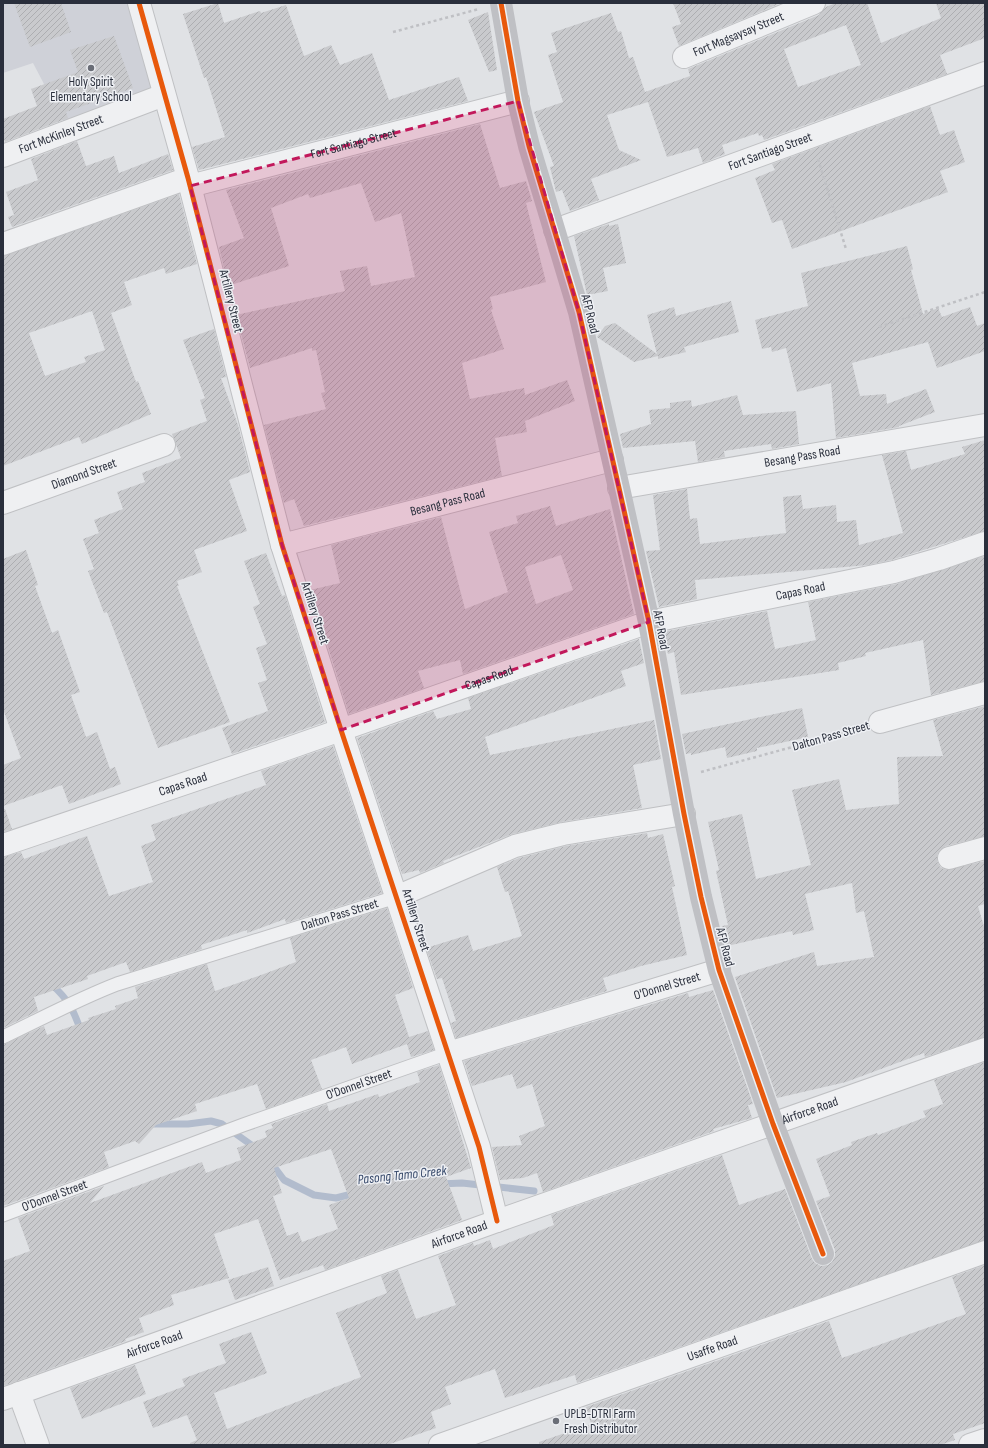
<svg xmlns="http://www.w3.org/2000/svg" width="988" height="1448" font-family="'Sofia Sans Condensed',sans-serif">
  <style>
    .built { fill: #cfd1d8 }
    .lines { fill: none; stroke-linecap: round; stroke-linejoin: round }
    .stream { stroke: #b2bccd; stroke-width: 7 }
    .building { fill: url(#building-hatch); fill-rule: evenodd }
    .lane-casing { stroke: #bfc0c3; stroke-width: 15 }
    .street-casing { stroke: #bfc0c3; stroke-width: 24 }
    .path { stroke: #bfc0c4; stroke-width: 2.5; stroke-dasharray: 3 3; stroke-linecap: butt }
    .lane { stroke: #eff0f2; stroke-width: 13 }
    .street { stroke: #eff0f2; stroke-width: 22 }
    .secondary { stroke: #bfc0c4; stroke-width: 22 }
    .cycleway-casing { stroke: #eef0f4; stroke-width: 8 }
    .cycleway { stroke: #e8590c; stroke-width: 5 }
    .marked { fill: #c2185b; fill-opacity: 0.2; stroke: #c2185b; stroke-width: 3; stroke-dasharray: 8 5; stroke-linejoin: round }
    .poi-dot { fill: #6a6e77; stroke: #eef0f4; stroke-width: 1.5 }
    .labels { text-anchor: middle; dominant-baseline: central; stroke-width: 3; stroke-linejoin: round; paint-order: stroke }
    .street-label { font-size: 13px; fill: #2a2f3c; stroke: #eef0f4 }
    .poi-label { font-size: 13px; fill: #2a2f3c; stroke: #eef0f4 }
    .water-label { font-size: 14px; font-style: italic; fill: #384a6b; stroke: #eef0f4 }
  </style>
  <defs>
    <pattern id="building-hatch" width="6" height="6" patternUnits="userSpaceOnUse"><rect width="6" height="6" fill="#c9cacd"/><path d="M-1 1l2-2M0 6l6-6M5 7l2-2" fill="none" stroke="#adaeb1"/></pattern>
  </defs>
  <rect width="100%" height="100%" fill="#e0e2e5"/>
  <path class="built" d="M3,3H128L153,92L65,124L33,63L3,73Z"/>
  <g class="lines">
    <path class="stream" d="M51,984C68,999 74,1010 81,1032
      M150,1124H188L211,1121L222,1124L257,1149
      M269,1160L284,1180L314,1195L336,1198L356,1193
      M440,1184L462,1183L534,1191"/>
  </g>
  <path class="building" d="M14,3H61L71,32L30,47Z
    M218,3L224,23L260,11L261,13L286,5L304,56L331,45L340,65L372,53L389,100L459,77L468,101L199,170L192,147L225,137L206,77L204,78L183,14Z
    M673,3H781L679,46L672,27L681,24Z
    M836,3H867L881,43L941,18L936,3H985V38L940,55L947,74L764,140L762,135L759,136L758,133L722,145L725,154L703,163L698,148L667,157L648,102L607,115L619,150L641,160L591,179L599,200L570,211L562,190L556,192L550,167L554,166L534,112L563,102L548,55L557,52L551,33L611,13L618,32L621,31L629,58L633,57L645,92L690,76L688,69L819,15L826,7ZM846,25L861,65L798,87L784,49Z
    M488,12L497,70L489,72L468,20Z
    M114,36L133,88L66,112L68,118L5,142L3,136V119L37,106L31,89L78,72L70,50Z
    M930,106L940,135L954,130L965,162L940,171L948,192L792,249L782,220L772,223L755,178L775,170L772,164Z
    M480,124L500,188L526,181L532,201L526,203L546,282L490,297L493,309L491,310L504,349L462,363L470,399L524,388L525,395L567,380L575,401L525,421L527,432L495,438L502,476L304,526L294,499L284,503L264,425L326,409L321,393L325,392L316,350L312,351V348L250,368L236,315L345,291L340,271L367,266L371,286L415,277L401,213L375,222L361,183L310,198L308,194L271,208L289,266L228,286L219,247L244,238L226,190Z
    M77,141L86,166L114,156L119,173L168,154L173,170L12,227L8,217L14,215L6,192L38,180L31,159Z
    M179,194L197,264L166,274L164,268L124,282L132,305L111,313L136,382L138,381L151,414L82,444L79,437L3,466V256ZM92,311L105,350L84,357L86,362L45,376L29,333Z
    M609,224V226L618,224L626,263L603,268L608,291L587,295L574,236Z
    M907,246L913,269L911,270L923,314L938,308L942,317L970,307L977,326L985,323V351L937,368L928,342L852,363L860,396L886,394L887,404L926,389L935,412L899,426V427L836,438L831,383L797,392L786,348L772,352L771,347L762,349L755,320L808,306L801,273Z
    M731,301L739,332L684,347L686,352L658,359V356L634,362L597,337L605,326L615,323L657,354L647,315L674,307L676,316Z
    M214,329L226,377L221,378L238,425L250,472L229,480L247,531L194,550L202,572L177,581L179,586H177L230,722L158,748L107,612L104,613L88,571L94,569L83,539L99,533L94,520L123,509L117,492L145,482L142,473L181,458L172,434L207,421L200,400L205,398L183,340Z
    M737,395L743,415L796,411L799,444L772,449L771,444L724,451L725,457L698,462L695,441L623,448L620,434L651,424L649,410L670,408V403L691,400L692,407Z
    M985,440V531L891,560L868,565L695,580L697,599L659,607L646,551L660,550L653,495L687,489L690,519L697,518L700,544L786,533L783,497L801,495L803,509L836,505L837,522L856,520L859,545L903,533L882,455L906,451L911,470L965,454L962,447Z
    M550,506L556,526L610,509L634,614L463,674L460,660L418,671L424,688L349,714L310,590L340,583L331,545L441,517L465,609L508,592L489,532L518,523L516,516ZM561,555L573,590L536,604L525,567Z
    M26,550L38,585L35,586L52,633L58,630L80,692L71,695L86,737L97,732L110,769L115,767L121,784L69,804L62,785L3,806V765L21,758L3,709V559Z
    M266,553L282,596L285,595L325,722L232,754L222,728L268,711L258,683L267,680L256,648L267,644L253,607L260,604L244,561Z
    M985,556V681L931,695L923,640L865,653L866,656L838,663L839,670L681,695L674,652L668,654L663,632L767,611L775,649L816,640L808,602L897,584Z
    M639,639L644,663L621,671L626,686L485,737L490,755L654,720L661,759L633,765L642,808L561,822L512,834L443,861L444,863L420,873L419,870L402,874L357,738L433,711L437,719L471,709L468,698Z
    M985,706V836L946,846L940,850L937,855V861L940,867L946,870L985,861V904L978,906L985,930V1037L925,1057L924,1053L846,1082L777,1098L735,977L814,952L817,966L874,957L864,911L856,913L852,883L805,894L814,930L793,935L792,931L727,946L722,926L728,925L716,871L719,870L708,822L742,814L756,879L811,865L792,790L839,779L846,810L899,804L897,757L943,756L933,720Z
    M802,708L808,737L757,748V751L727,758L725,747L691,755V753L686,754L682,734Z
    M333,746L382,893L286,923L285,919L247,933V930L201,945L202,949L130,972L126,962L87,976L88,979L34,997L38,1011L3,1028V857L21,852L24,859L87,836L109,896L153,882L141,846L156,840L151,825L266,785L261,771Z
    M3,809H5L12,829L3,832Z
    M647,833L648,838L663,834L675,886L672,887L687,955L641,966L603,978L607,991L456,1038L451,1023L456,1021L442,978L437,979L426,948L468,935L473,951L522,936L508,891L505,892L497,867L519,858L566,846Z
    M387,908L413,988L395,995L409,1037L428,1031L434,1050L411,1057L407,1044L352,1064L346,1047L311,1060L322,1089L266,1109L257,1084L195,1104L197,1111L156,1125L139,1144L135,1141L104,1152L109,1167L3,1206V1045L44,1026L47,1035L89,1020L88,1018L116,1009L115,1006L138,998L135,987L207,964L215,991L261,975L296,962L290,938Z
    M713,990L753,1104L748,1105L752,1118L713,1129L714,1131L543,1192L537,1173L523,1178L500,1180L492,1147L522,1145L519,1136L545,1126L532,1084L517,1089L512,1074L472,1086L464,1061L688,993L689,997Z
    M985,1062V1240L577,1383L575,1375L505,1398L495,1369L445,1387L451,1404L431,1412L436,1428L387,1445H190V1443L197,1440L187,1415L153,1428L143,1402L185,1386L182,1379L226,1363L219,1344L251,1332L267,1373L214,1393L227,1429L361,1377L336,1313L387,1293L381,1276L398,1270L416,1319L456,1305L438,1256L470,1244L473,1243L474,1246L490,1240L493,1249L554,1225L551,1215L722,1155L739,1205L785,1189L812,1259L815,1263L821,1266L828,1265L832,1262L835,1256V1250L816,1201L830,1196L816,1159L852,1145L851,1142L877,1133L878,1135L926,1117L923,1111L943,1104L934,1080Z
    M439,1065L471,1168L446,1177L462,1220L325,1270L323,1265L280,1280L258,1219L214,1234L229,1278L171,1295L174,1305L139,1318L144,1332L125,1339L126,1341L3,1386V1261L30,1251L18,1218L104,1186L90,1203L202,1162L206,1173L241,1160L237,1148L267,1137L265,1131L273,1128L271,1124L327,1104L329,1111L378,1094L379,1097L420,1082L417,1072ZM331,1149L349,1198L329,1205L338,1229L302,1242L298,1232L287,1236L273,1196L282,1193L274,1168Z
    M985,1265V1423L953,1434L955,1440L940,1445H539V1442L591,1424L586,1407L829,1321L842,1358L966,1314L952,1277Z
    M268,1267L274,1286L235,1300L228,1280Z
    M135,1365L146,1394L82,1419L70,1388Z"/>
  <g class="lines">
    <g class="lane-casing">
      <g id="lane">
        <path id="s1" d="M3,1037C41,1019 78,999 117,984L396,897"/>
        <path id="s2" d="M3,1215L243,1125L448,1053"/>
      </g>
    </g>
    <g class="street-casing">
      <g id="street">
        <path d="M139,3L188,178L282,545L341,730L479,1147L497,1221"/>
        <path id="s3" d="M684,57L814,3"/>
        <path id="s4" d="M3,156L164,95"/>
        <path id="s5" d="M190,186L518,101"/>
        <path id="s6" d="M555,230L985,73"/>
        <path d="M3,244L188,178"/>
        <path id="s7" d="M619,488L985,425"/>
        <path id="s8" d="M3,503L164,445"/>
        <path id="s9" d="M282,545L612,460"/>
        <path d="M880,722L985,693"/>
        <path id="s10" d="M3,845L278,752L649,622L894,572L939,559L985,543"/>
        <path d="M949,858L985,848"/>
        <path d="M396,897L515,846L563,834L684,814"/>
        <path id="s11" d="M448,1053L719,970"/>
        <path d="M19,1393L38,1445"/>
        <path id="s12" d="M3,1399L497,1221L985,1049"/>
        <path id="s13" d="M440,1445L985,1252"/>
        <path d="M970,1445L985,1440"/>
      </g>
    </g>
    <path class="path" d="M393,32L479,9
      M818,159L846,249
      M879,327L985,292
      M701,772L858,729"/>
    <use href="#lane" class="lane"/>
    <use href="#street" class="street"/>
    <path class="secondary" d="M501,3L518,101L529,146L579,312L619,488L649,622L684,814L701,897L719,970L773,1124L823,1254"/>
    <g class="cycleway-casing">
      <path id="cycleway" d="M139,3L188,178L282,545L341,730L479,1147L497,1221
        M501,3L518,101L529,146L579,312L619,488L649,622L684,814L701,897L719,970L773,1124L823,1254"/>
    </g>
    <use href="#cycleway" class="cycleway"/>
  </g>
  <path class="marked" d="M518,101L579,312L649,622L341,730L282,545L190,186Z"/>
  <g class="poi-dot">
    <circle cx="91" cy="68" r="4"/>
    <circle cx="556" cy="1421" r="4"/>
  </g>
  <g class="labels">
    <g class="street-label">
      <text stroke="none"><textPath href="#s3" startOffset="59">Fort Magsaysay Street</textPath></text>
      <text stroke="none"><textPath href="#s4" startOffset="62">Fort McKinley Street</textPath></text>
      <text stroke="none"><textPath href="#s5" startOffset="169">Fort Santiago Street</textPath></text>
      <text stroke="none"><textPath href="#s6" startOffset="229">Fort Santiago Street</textPath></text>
      <text transform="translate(231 301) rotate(76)">Artillery Street</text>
      <text transform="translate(590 314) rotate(76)">AFP Road</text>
      <text stroke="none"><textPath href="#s7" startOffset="186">Besang Pass Road</textPath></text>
      <text stroke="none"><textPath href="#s8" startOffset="86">Diamond Street</textPath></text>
      <text stroke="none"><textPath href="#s9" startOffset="171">Besang Pass Road</textPath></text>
      <text stroke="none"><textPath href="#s10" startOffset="838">Capas Road</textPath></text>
      <text transform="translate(315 613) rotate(72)">Artillery Street</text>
      <text transform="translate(661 630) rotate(79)">AFP Road</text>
      <text stroke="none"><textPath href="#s10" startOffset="514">Capas Road</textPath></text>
      <text transform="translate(831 736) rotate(-16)">Dalton Pass Street</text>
      <text stroke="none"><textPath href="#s10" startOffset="190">Capas Road</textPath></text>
      <text stroke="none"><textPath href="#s1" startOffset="359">Dalton Pass Street</textPath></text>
      <text transform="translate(416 920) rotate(72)">Artillery Street</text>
      <text transform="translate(725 947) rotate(75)">AFP Road</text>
      <text stroke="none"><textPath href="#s11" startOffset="229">O'Donnel Street</textPath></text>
      <text stroke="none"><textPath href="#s2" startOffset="379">O'Donnel Street</textPath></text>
      <text stroke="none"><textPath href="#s12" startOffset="857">Airforce Road</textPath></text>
      <text stroke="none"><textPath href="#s2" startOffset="55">O'Donnel Street</textPath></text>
      <text stroke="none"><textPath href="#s12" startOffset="485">Airforce Road</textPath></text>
      <text stroke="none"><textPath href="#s12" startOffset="161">Airforce Road</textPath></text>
      <text stroke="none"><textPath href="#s13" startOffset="289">Usaffe Road</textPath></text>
    </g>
    <g class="poi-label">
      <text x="91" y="82">Holy Spirit<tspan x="91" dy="15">Elementary School</tspan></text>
      <text x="564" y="1414" text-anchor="start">UPLB-DTRI Farm<tspan x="564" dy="15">Fresh Distributor</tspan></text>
    </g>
    <g class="water-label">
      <text transform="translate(402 1175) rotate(-6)">Pasong Tamo Creek</text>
    </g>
  </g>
  <rect width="988" height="1448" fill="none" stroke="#2a2f3c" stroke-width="8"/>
</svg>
